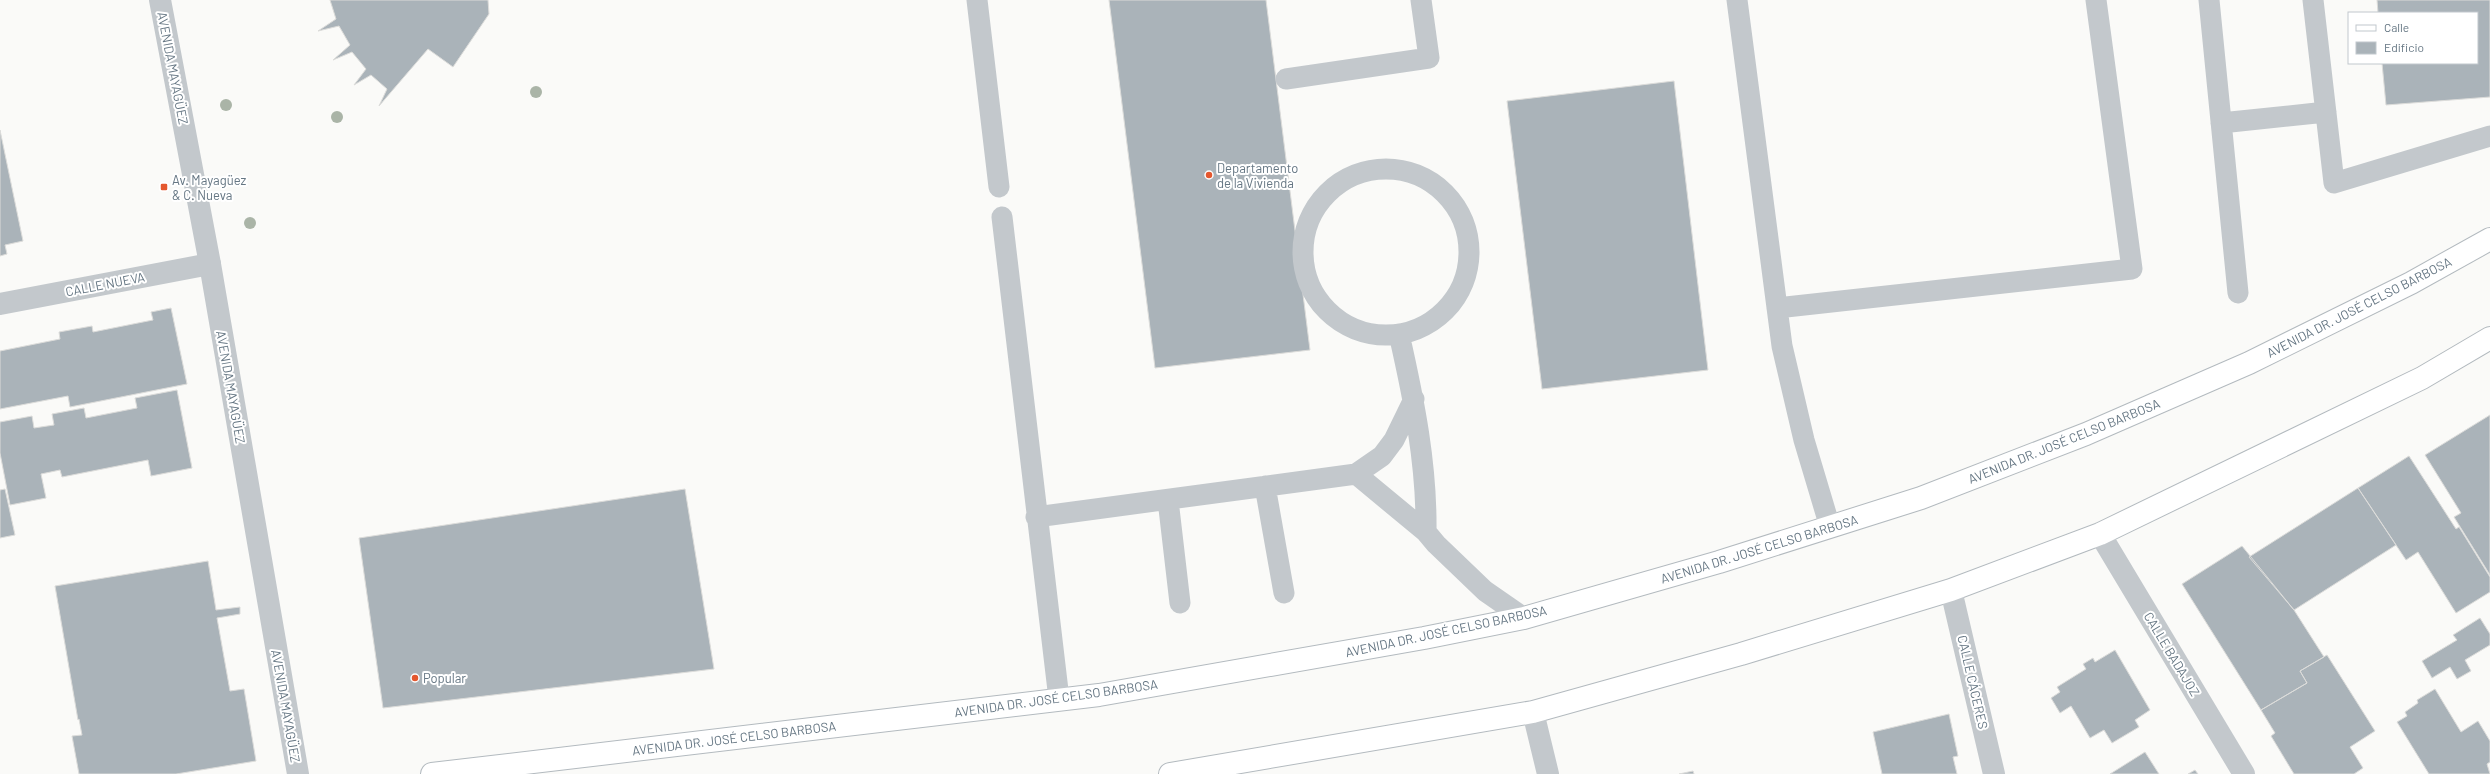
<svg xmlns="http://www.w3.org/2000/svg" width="2490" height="774" font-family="Barlow,sans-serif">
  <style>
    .building { fill: #aab3b9; stroke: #dcdcda }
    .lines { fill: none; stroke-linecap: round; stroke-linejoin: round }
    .secondary-casing { stroke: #b3babf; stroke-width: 24 }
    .service { stroke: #c3c8cc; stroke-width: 21 }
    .minor { stroke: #c3c8cc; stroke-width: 22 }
    .tertiary { stroke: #c3c8cc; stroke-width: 22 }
    .secondary { stroke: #fff; stroke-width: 22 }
    .tree { fill: #aab4a7 }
    .poi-dot { fill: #e4572e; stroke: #fff; stroke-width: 1.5 }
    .labels { text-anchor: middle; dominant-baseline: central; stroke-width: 4; stroke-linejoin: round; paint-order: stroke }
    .street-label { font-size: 13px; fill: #657683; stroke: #fff }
    .poi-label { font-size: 13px; fill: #657683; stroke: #fff; text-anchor: start }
  </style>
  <rect width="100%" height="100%" fill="#fafaf8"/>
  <path class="building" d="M330,0H488L489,14L453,67L428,49L379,106L387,89L371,75L354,85L366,69L352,52L333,60L350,45L339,26L318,31L336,19Z
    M1109,0H1266L1310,350L1155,368Z
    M2377,0H2490V97L2386,105L2382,63H2477V13H2378Z
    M1674,81L1708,370L1542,389L1507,101Z
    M0,130L23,241L5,245L7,254L0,256Z
    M171,308L187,384L70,407L68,396L0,409V351L60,339L59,332L92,326L93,332L153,320L151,312Z
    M177,390L192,468L151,476L148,460L62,477L60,470L41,474L46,498L10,505L0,453V422L32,416L34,428L54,425L52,414L84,408L86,418L137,408L135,398Z
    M2490,415V575L2454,517L2461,513L2425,455Z
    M2409,456L2456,529L2459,527L2490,577V592L2456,613L2418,552L2406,560L2358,488Z
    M2358,488L2396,545L2294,610L2249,557Z
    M5,489L15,535L0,538V490Z
    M685,489L714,669L383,708L359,538Z
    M2242,546L2294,610L2324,657L2300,671L2307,683L2261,710L2182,584Z
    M208,561L216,610L240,607V614L217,618L230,691L244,689L256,761L176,774H79L72,736L82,735L79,719L78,720L55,586Z
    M2480,618L2490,634V645L2465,660L2471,671L2457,679L2450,667L2432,678L2422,661L2457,640L2453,635Z
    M2115,650L2150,710L2135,720L2139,727L2112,743L2104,730L2090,738L2071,706L2060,713L2051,698L2060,692L2057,687L2086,669L2083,664L2093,658L2095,662Z
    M2327,655L2375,731L2350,747L2363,768L2354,774H2294L2271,736L2275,733L2261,710L2307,683L2300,671Z
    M2435,689L2461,732L2478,721L2490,741V762L2487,764L2490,774H2429L2397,722L2407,716L2405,712L2418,703L2417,700Z
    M1949,714L1958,756L1953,757L1957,774H1882L1873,732Z
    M2145,752L2159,774H2110Z
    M2195,770L2198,774H2188Z
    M1693,771L1694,774H1679Z"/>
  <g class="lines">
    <g class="secondary-casing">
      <path id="secondary" d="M432,774L1099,695L1424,638L1524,618L1719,562L1921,498L2086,434L2249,363L2411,283L2490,239
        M1170,774L1533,712L1741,654L1951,590L2100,534L2422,378L2490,338"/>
    </g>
    <path class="service" d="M977,0L999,187
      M1737,0L1782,346L1804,440L1830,527
      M2209,0L2238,293
      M2313,0L2334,183L2490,136
      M1286,79L1429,58L1421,0
      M2221,123L2326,112
      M1303 252a83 83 0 1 1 166 0a83 83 0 1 1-166 0Z
      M1002,217L1059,699
      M1777,308L2132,269L2096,0
      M1399,334C1414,400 1427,465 1426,532
      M1356,474L1382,456L1394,440L1414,399
      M1265,486L1284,593
      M1168,500L1180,603
      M1036,517L1356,474L1426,532L1436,544L1485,591L1524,618"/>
    <path class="minor" d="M0,304L210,264
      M2100,534L2244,774
      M1951,590L1994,774
      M1533,712L1548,774"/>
    <path class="tertiary" d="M160,0L210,264L298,774"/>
    <use href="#secondary" class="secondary"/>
  </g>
  <g class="tree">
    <circle cx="536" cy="92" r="6"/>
    <circle cx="226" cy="105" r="6"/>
    <circle cx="337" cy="117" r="6"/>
    <circle cx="250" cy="223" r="6"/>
  </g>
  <g class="poi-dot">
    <circle cx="1209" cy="175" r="4"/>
    <rect x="160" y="183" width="8" height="8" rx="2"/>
    <circle cx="415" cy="678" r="4"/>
  </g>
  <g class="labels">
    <g class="street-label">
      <text transform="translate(173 68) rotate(79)">AVENIDA MAYAGÜEZ</text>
      <text transform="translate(105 284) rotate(-11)">CALLE NUEVA</text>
      <text transform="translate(2359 307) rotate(-27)">AVENIDA DR. JOSÉ CELSO BARBOSA</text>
      <text transform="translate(231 387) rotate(80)">AVENIDA MAYAGÜEZ</text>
      <text transform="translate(2064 441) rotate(-22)">AVENIDA DR. JOSÉ CELSO BARBOSA</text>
      <text transform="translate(1759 549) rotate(-17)">AVENIDA DR. JOSÉ CELSO BARBOSA</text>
      <text transform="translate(1446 631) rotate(-12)">AVENIDA DR. JOSÉ CELSO BARBOSA</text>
      <text transform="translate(2172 654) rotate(59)">CALLE BADAJOZ</text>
      <text transform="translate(1973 682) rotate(77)">CALLE CÁCERES</text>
      <text transform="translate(1056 698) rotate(-8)">AVENIDA DR. JOSÉ CELSO BARBOSA</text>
      <text transform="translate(286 706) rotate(80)">AVENIDA MAYAGÜEZ</text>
      <text transform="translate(734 738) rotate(-7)">AVENIDA DR. JOSÉ CELSO BARBOSA</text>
    </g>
    <g class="poi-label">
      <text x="1217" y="168">Departamento<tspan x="1217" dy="15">de la Vivienda</tspan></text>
      <text x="172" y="180">Av. Mayagüez<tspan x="172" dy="15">&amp; C. Nueva</tspan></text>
      <text x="423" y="678">Popular</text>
    </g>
  </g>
  <rect x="2348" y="12" width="130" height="52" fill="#ffffff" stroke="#c1c8cd"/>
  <rect x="2356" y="25" width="20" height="6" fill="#ffffff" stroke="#c1c8cd"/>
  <text x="2384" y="32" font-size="12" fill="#657683">Calle</text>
  <rect x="2356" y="42" width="20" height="12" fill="#aab3b9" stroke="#c1c8cd"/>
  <text x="2384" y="52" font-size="12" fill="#657683">Edificio</text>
</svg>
